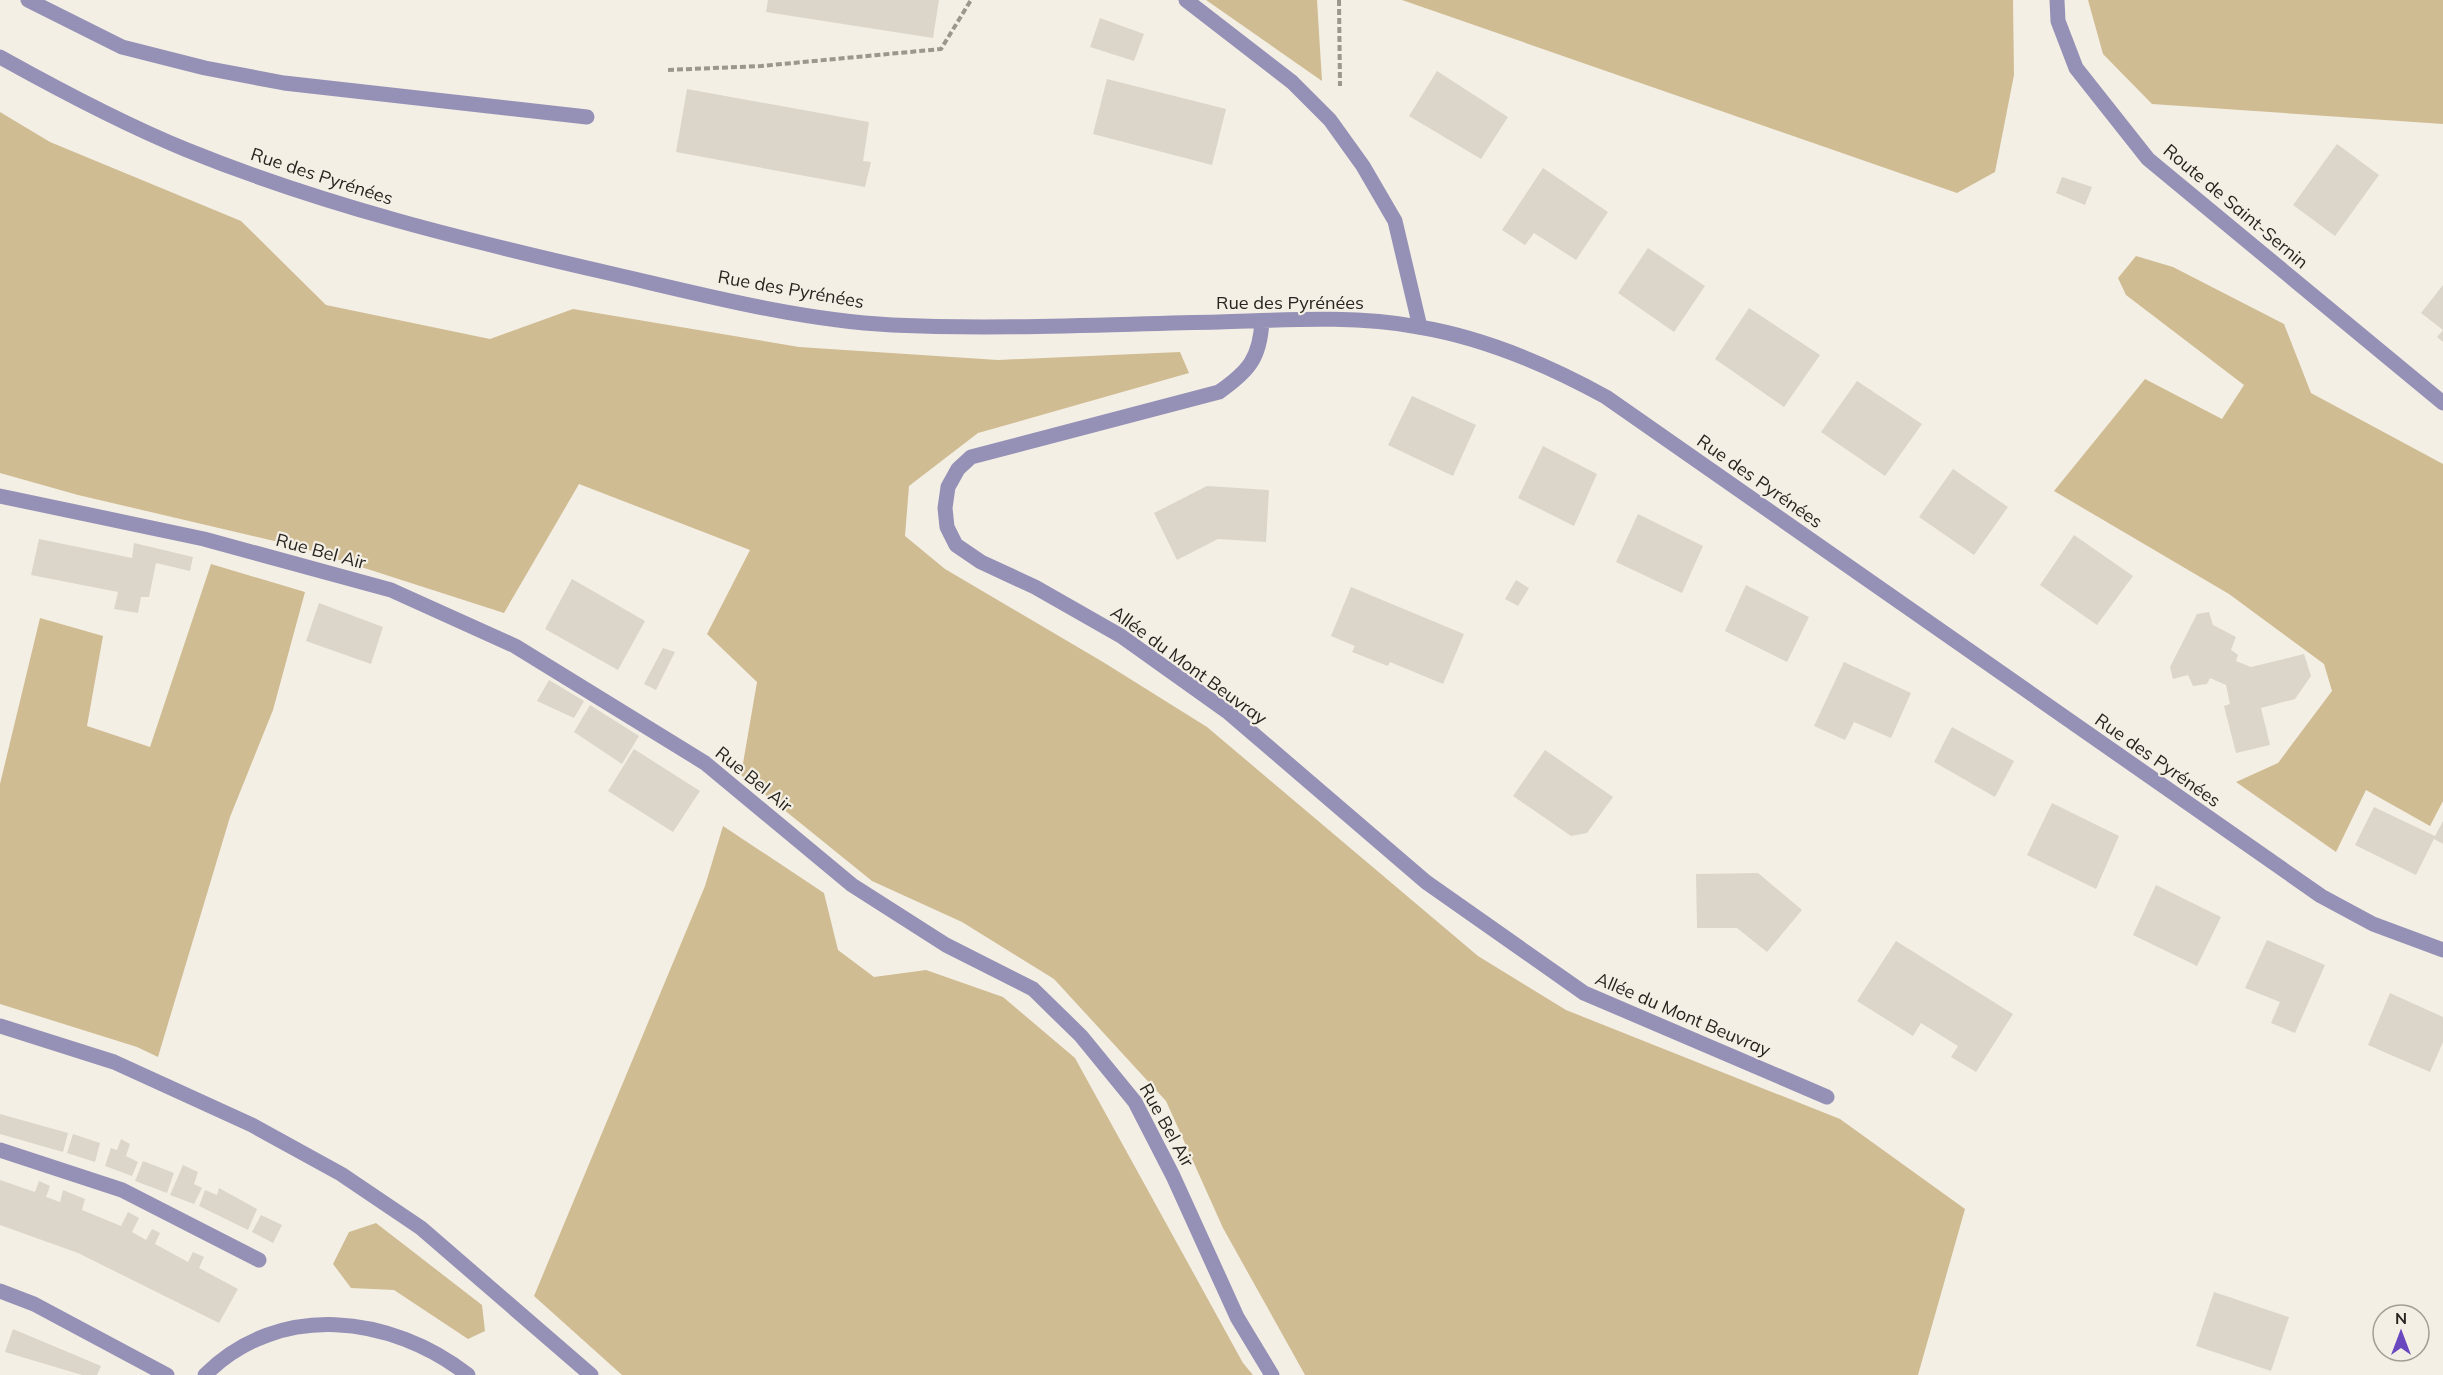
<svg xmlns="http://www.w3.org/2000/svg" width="2443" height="1375" font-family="Mulish,sans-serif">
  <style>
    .green { fill: #d0bc93 }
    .building { fill: #dbd5ca }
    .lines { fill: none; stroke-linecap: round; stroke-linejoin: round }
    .path { stroke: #9b968e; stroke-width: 4; stroke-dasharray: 6 3; stroke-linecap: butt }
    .service { stroke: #9590b6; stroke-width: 15 }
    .minor { stroke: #9590b6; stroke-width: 15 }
    .tertiary { stroke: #9590b6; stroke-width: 15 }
    .labels { text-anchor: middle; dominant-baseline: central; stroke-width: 4.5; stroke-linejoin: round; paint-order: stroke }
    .street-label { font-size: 18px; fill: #272420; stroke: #f4efe4 }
  </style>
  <rect width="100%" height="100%" fill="#f4efe4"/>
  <path class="green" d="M1206,0H1317L1322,81Z
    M1402,0H2013L2014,75L1995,172L1957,193Z
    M2088,0H2443V124L2152,104L2103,54Z
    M0,112L50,142L241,221L326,305L490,339L573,309L799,347L998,360L1180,352L1189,373L978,433L909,486L905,536L945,569L1103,662L1207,727L1478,956L1566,1010L1840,1119L1965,1209L1918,1375H1305L1223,1228L1166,1101L1054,979L962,922L872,881L741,775L757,682L707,634L750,550L579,484L504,613L296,546L78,495L0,473Z
    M2136,256L2173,267L2284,324L2311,393L2443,464V801L2430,826L2366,790L2336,852L2236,782L2278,763L2332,691L2324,664L2229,594L2054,491L2145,379L2222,419L2244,385L2126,295L2118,278Z
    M211,564L305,592L273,710L230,817L158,1057L137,1047L0,1004V784L40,618L103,636L87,726L150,747Z
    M723,826L824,893L838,950L874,977L926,970L1003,997L1075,1058L1243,1363L1253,1375H622L534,1296L705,886Z
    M376,1223L482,1305L485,1331L468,1339L394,1290L351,1288L333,1264L349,1232Z"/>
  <path class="building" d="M768,0H939L933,38L766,12Z
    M1100,18L1144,34L1134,61L1090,47Z
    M1437,71L1508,117L1481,159L1409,116Z
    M1107,79L1226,109L1212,165L1093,134Z
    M687,89L869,122L863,161L871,162L865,187L676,152Z
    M2337,144L2379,175L2335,236L2293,205Z
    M1543,168L1608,212L1576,260L1534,233L1525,245L1502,230Z
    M2062,177L2092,187L2085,205L2056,193Z
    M1648,248L1705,286L1674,332L1618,293Z
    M2443,285V342L2437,337L2443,330L2421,313Z
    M1749,308L1820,355L1784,407L1715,359Z
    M1857,381L1922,424L1885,476L1821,432Z
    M1412,396L1476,425L1453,476L1388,445Z
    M1543,446L1597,474L1574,526L1518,498Z
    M1953,469L2008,507L1974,555L1919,517Z
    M1207,486L1269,490L1266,542L1218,539L1177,560L1154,513Z
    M1638,514L1703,546L1682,593L1616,562Z
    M2074,535L2133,576L2097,625L2040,585Z
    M39,539L132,558L134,543L193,557L190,571L156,563L149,597H141L138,613L114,609L118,592L31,575Z
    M572,579L645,621L618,670L545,629Z
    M1516,580L1529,588L1518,606L1505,599Z
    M1746,585L1809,617L1787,662L1725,631Z
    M1351,587L1464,634L1443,684L1390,662L1388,666L1352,652L1355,646L1331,636Z
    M319,603L383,627L371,664L306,641Z
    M2209,612L2213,625L2236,637L2231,650L2238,655L2236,661L2251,667L2304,654L2311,676L2295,699L2261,708L2270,745L2236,753L2224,706L2230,704L2226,685L2210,678L2207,684L2193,686L2188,675L2173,679L2170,667L2197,614Z
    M663,648L675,652L656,690L644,684Z
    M1844,662L1911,693L1891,738L1854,722L1845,740L1814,726Z
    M549,680L584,701L574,718L537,701Z
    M590,705L639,736L622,764L574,732Z
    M1952,727L2014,761L1995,797L1934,762Z
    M634,749L700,791L673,832L608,791Z
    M1545,750L1613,797L1587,833L1571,836L1513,796Z
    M2052,803L2119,836L2096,889L2027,855Z
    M2374,807L2435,836L2443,821V844L2434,839L2416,875L2355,845Z
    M1758,873L1802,910L1767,952L1737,928H1697L1696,874Z
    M2156,885L2221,917L2197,966L2133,935Z
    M2267,940L2325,965L2295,1033L2271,1023L2280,1002L2245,988Z
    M1896,941L2013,1014L1976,1072L1951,1057L1958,1046L1921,1023L1913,1036L1857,1001Z
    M2390,993L2443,1017V1042L2430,1072L2368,1045Z
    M0,1114L68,1133L63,1152L0,1134Z
    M73,1134L100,1143L95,1162L67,1153Z
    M121,1139L130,1144L126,1156L138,1162L132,1176L105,1166L111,1148L117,1150Z
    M143,1161L174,1173L167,1193L135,1181Z
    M183,1165L198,1172L194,1184L202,1188L194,1204L170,1195Z
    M0,1180L35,1192L39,1181L50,1186L46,1197L60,1202L63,1190L85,1199L82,1210L121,1226L128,1212L139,1218L132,1232L146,1240L152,1229L160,1233L155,1244L188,1262L193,1252L204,1257L199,1268L238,1289L219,1323L78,1253L0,1225Z
    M219,1188L257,1209L248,1230L199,1206L205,1190L217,1195Z
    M261,1215L282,1225L273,1243L252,1232Z
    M2214,1292L2289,1317L2271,1371L2196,1346Z
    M13,1329L101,1366L97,1375H82L5,1352Z"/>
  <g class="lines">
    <path class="path" d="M1339,0L1340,86
      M668,70L761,66L941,49L971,0"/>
    <path class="service" d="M28,0L122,47L205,68L284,83L587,117
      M1186,0L1292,82L1330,120L1363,166L1395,221L1420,327"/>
    <path class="minor" d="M0,57C61,91 123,124 187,150C325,206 469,241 613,274C704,295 798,320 892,325C1000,330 1110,324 1219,322C1285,320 1353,315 1419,327C1485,338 1548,365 1606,397L2321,896L2373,924L2443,950
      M1262,321C1260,358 1249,371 1219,392L971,457L958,469L948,487L945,508L947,527L956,545L981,562L1035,587L1121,636L1229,713L1426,882L1584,993L1827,1097
      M0,496L204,539L391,590L515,646L705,763L852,885L946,945L1033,989L1081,1036L1135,1102L1173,1176L1237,1317L1272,1375
      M0,1026L114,1062L252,1125L341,1174L421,1228L591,1375
      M0,1150L122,1190L259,1260
      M0,1291L34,1304L167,1375"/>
    <path class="tertiary" d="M2057,0L2058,21L2076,68L2148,159L2443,403
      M205,1375C279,1301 391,1315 468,1375"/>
  </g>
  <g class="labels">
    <g class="street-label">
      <text transform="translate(322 176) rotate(18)">Rue des Pyrénées</text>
      <text transform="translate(2236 206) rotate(40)">Route de Saint-Sernin</text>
      <text transform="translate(791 289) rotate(10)">Rue des Pyrénées</text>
      <text x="1290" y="302">Rue des Pyrénées</text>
      <text transform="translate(1760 481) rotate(35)">Rue des Pyrénées</text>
      <text transform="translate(321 551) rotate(15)">Rue Bel Air</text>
      <text transform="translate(1189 665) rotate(36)">Allée du Mont Beuvray</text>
      <text transform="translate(2158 760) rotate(35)">Rue des Pyrénées</text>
      <text transform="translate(754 779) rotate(39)">Rue Bel Air</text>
      <text transform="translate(1683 1014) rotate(23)">Allée du Mont Beuvray</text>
      <text transform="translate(1167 1125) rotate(61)">Rue Bel Air</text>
    </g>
  </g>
  <g transform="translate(2401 1333)"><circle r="28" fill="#f4efe4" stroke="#a29e96" stroke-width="1.5"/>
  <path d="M0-4.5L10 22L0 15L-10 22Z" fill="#6947bf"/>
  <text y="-9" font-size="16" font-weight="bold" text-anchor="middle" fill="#272420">N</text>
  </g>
</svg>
